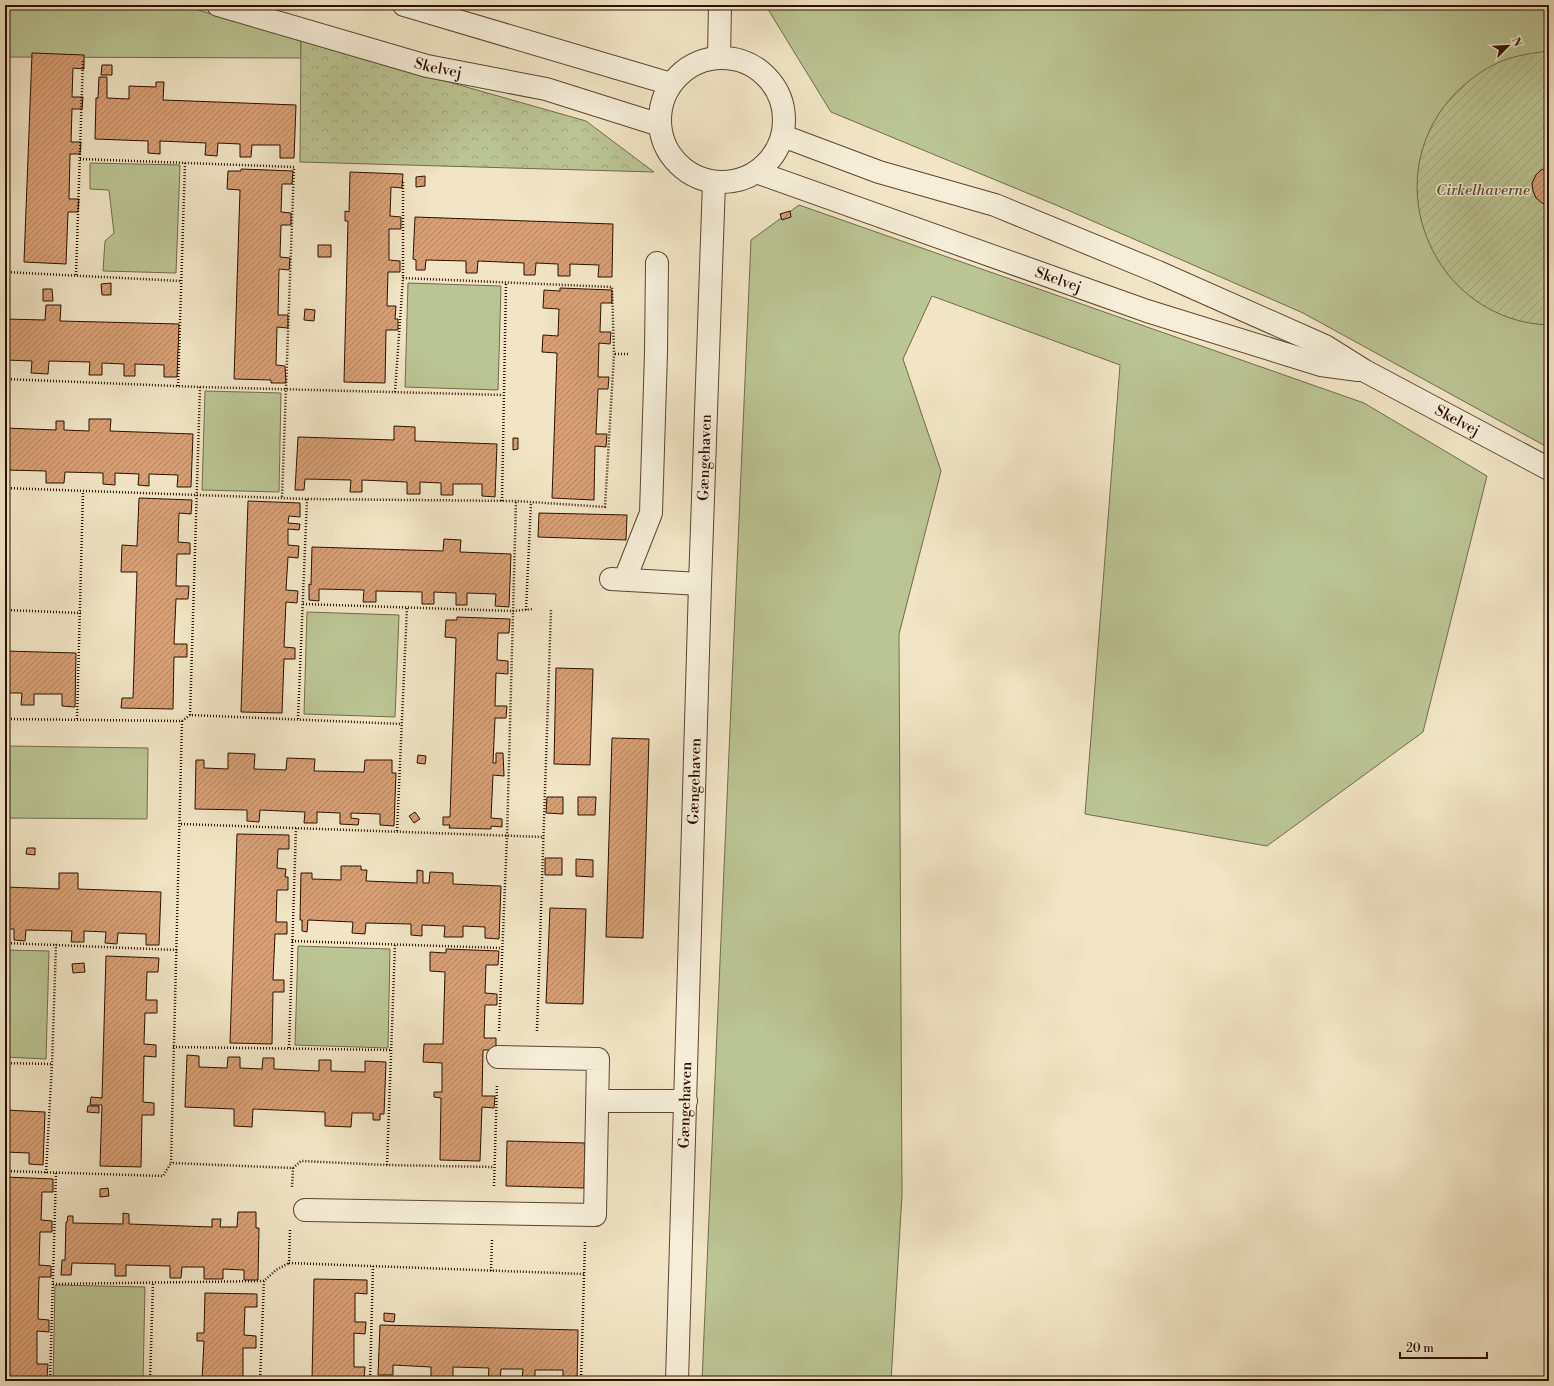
<svg xmlns="http://www.w3.org/2000/svg" width="1554" height="1386" font-family="'Libre Bodoni',serif">
  <style>
    .green { fill: #bbc494; stroke: #746a4a }
    .forest { fill: url(#forest-crowns); stroke: #746a4a }
    .garden { fill: url(#garden-furrows); stroke: #746a4a }
    .building { fill: url(#building-hatch); stroke: #2d0f00 }
    .lines { fill: none; stroke-linecap: round; stroke-linejoin: round }
    .minor-casing { stroke: #5e4431; stroke-width: 24 }
    .path { stroke: #2d0f00; stroke-width: 2.5; stroke-dasharray: 1 2; stroke-linecap: butt }
    .minor { stroke: #f6eed9; stroke-width: 22 }
    .labels { text-anchor: middle; dominant-baseline: central; stroke-width: 3; stroke-linejoin: round; paint-order: stroke }
    .street-label { font-size: 15px; fill: #2d0f00; stroke: #f6eed9 }
    .park-label { font-size: 15px; font-style: italic; fill: #5f4e34; stroke: #f6eed9 }
  </style>
  <defs>
    <pattern id="forest-crowns" width="20" height="18" patternUnits="userSpaceOnUse"><rect width="20" height="18" fill="#bbc494"/><path d="M2 6a3 3 0 1 1 6 0M12 15a3 3 0 1 1 6 0" fill="none" stroke="#a1a77e"/></pattern>
    <pattern id="garden-furrows" width="10" height="10" patternUnits="userSpaceOnUse"><rect width="10" height="10" fill="#bbc494"/><path d="M-1 1l2-2M0 10L10 0M9 11l2-2" fill="none" stroke="#a1a77e"/></pattern>
    <pattern id="building-hatch" width="6" height="6" patternUnits="userSpaceOnUse"><rect width="6" height="6" fill="#d9a076"/><path d="M-1 1l2-2M0 6l6-6M5 7l2-2" fill="none" stroke="#b0815e"/></pattern>
  </defs>
  <rect width="100%" height="100%" fill="#f1e5c5"/>
  <filter id="stains"><feTurbulence type="fractalNoise" baseFrequency=".005" numOctaves="4"/><feColorMatrix values="0 0 0 0 .2 0 0 0 0 .09 0 0 0 0 .02 0 0 0 .5 -.17"/></filter>
  <radialGradient id="worn" r=".72"><stop offset=".6" stop-color="#630" stop-opacity="0"/><stop offset="1" stop-color="#630" stop-opacity=".3"/></radialGradient>
  <path class="green" d="M5,5H181L301,40V58L5,57Z
    M769,5H1549V448L1303,313L1056,205L831,112L769,11Z
    M90,163L180,165L176,273L103,271L105,241L114,233L109,190L90,189Z
    M799,205L1364,403L1487,476L1423,732L1267,846L1085,814L1120,365L932,296L903,359L941,471L899,634L902,1195L891,1381H702L751,240Z
    M408,283L501,286L498,390L405,387Z
    M205,391L281,393L279,492L202,490Z
    M307,612L399,615L395,717L304,714Z
    M5,746L148,748L147,819L5,818Z
    M298,946L390,949L388,1048L295,1045Z
    M5,950L49,951L46,1059L5,1057Z
    M55,1285L145,1287L143,1381H53Z"/>
  <path class="forest" d="M301,40L586,121L654,172L300,162Z"/>
  <path class="garden" d="M1549,51V325C1435,321 1375,184 1451,98C1465,83 1482,69 1502,61C1517,55 1533,53 1549,51Z"/>
  <path class="building" d="M32,53L84,55V69L73,68L72,97H83L82,109H72L71,142H81L80,154H70L69,199H79L78,212H68L66,264L24,262Z
    M102,65H112V75H101Z
    M99,77H107V98L129,99V86L156,87V82H164L163,100L296,105L294,158H280V145H252L251,157H240V144L218,143L217,156L205,155L206,143L160,141V154L148,153V141L95,139L96,98H98Z
    M1549,168V205L1542,203L1536,198L1533,191L1532,183L1536,175L1541,170Z
    M241,169L293,171L292,184H282L281,212L291,213V225H281L280,257L290,258L289,270L279,269L278,315H288V328L277,327L276,365L285,366L286,383H271V380L234,379L240,190L227,189L228,171H241Z
    M350,172L403,174L402,188L391,187L390,216L401,217V229H389V260L400,261V272H388L387,306H396L395,319H398V330H386L385,383L344,382L348,221H345V211L349,212Z
    M425,176V186L416,187V177Z
    M790,211L791,217L782,220L780,214Z
    M415,217L613,224L612,277H598L599,265L570,264V276H558V264L536,263L535,275H524V263L478,261L477,273H466V261L426,260L425,270H416V260L413,259Z
    M318,245H331V257H318Z
    M111,283V295H102L101,284Z
    M560,288L612,290V303H601L600,332H611L610,344L599,343L598,377H609L608,389H598L596,434H607L606,447L595,446L594,500L552,498L557,353L542,352L543,335L558,336L559,309L543,308L544,290L560,291Z
    M43,289H52L53,301H43Z
    M46,305H61L60,321L179,324L177,377H164V365L135,364V376H124V364L102,363V375H89L90,362L49,361L48,374L31,373L32,361L5,360V319L45,320Z
    M305,309L315,310L314,321L304,320Z
    M89,419H111L110,431L193,434L191,487H177L178,475L149,474V486L138,485L139,474L115,473V485L103,484V473L65,472L64,483H46V471L5,470V428L56,430V421H64V430L89,431Z
    M394,426L415,427V441L497,444L495,497L482,496V484H453V495H441V483L420,482V494H407V482L362,480V492H350L351,480L305,479L304,490H295L298,437L394,440Z
    M513,438H518V449L513,450Z
    M139,498L192,500L191,514L179,513L178,542L190,543V554H177L176,586H189L188,599H176L174,644H187V657H174L173,709L121,708L122,698H133L137,572H121L122,545L137,546Z
    M248,501L300,503V517L289,516L288,523L300,524L299,530L288,529V545L299,546L298,558L288,557L286,590L298,591L297,603L286,602L284,647L295,648V659H284L282,713L241,712Z
    M539,513L627,515L626,540L538,537Z
    M444,539L461,540L460,552L511,554L509,607L495,606L496,594L467,593V605H456V593L434,592V604H422V592L376,591V602H363L364,590L319,589V601L309,600V584L311,585L312,547L443,551Z
    M457,617L510,619L509,633H498L497,660L508,661V674L496,673L495,706H507L506,718H495L493,763H496V753H503L504,776L493,775L491,818L502,819V827L491,826V829L449,828L450,825H443V817H450L456,638L445,637L446,620H457Z
    M5,651L76,653L75,707L62,706V694H34V705H21L22,693H5Z
    M556,668L593,669L590,765L554,764Z
    M612,738L649,739L643,938L606,937Z
    M228,753L255,754L254,769L286,770L287,758L315,759L314,771L364,772L365,760H392V773H396L394,826L380,825V814L351,813V818L359,819L358,825L340,824V813L317,812V823H304L305,812L260,810L259,822L247,821V810L195,809L196,760H204V768L228,769Z
    M418,755L426,756L425,764L417,763Z
    M547,797H563V814L546,813Z
    M578,797H596L595,815H578Z
    M415,812L420,819L414,823L409,816Z
    M237,834L289,835V849H278L277,868L286,869L285,877H288V890H277L276,922H287V934H275L273,980H284V992H273L272,1044L230,1043Z
    M27,848H35V855L26,854Z
    M545,858H562V875H545Z
    M576,859L593,860V877L576,876Z
    M341,866H361V870H367L366,881L417,883V870L423,871V883H429L430,872L453,873V884L501,886L499,939L485,938V927L463,926V937H444L445,926L422,925V936L411,935V924L366,923L365,934L352,933L353,922L308,920L307,932L302,931V920H300L301,873H312V879L341,880Z
    M59,873H78V889L161,892L159,945H146V934L118,933L117,944L105,943L106,932L84,931V942H71L72,931L26,930L25,941L14,940V929H5V887L59,889Z
    M550,908L586,909L583,1004L546,1003Z
    M446,949L499,951L498,965H486L485,993L497,994V1005H485L484,1038H496V1050H483L482,1096H495L494,1108L482,1107L480,1161L440,1160L441,1098L434,1097V1092H442V1063L423,1062L424,1044H443L445,972L430,971V952L446,953Z
    M106,956L159,958L158,972H147L146,1000H157V1013H145L144,1044L156,1045V1057L144,1056L143,1102L154,1103V1115H142L141,1167L100,1166L102,1105H90L91,1097L102,1098Z
    M84,963L85,972L73,973L72,964Z
    M187,1055L199,1056V1067L227,1068L228,1057H240V1068L262,1069L263,1058H274V1069L319,1071V1060H331V1071L365,1072V1061L386,1062L384,1114H380V1120H373V1113H352L351,1127L325,1126V1112L253,1109L252,1127L234,1126V1109L185,1107Z
    M88,1106H99V1113L87,1112Z
    M5,1110L45,1112L43,1165L29,1164V1153L5,1152Z
    M507,1141L585,1143L584,1188L506,1186Z
    M5,1177L53,1179V1192H42L41,1220L52,1221V1232H40L39,1265L51,1266V1277H39L38,1319L49,1320V1332L37,1331V1364H48L47,1377H36V1381H5Z
    M108,1188L109,1196L100,1197V1189Z
    M238,1212H256V1228H259L258,1280H244V1270L223,1269V1279H204V1267H182L181,1278H170V1266L126,1265V1276H115V1264L72,1263L71,1275H61L62,1260H65L66,1222H67L68,1216H73V1223L123,1224V1213L129,1214V1224L212,1227V1219H221L220,1227H237Z
    M314,1279L367,1280V1294L355,1293V1322H366L365,1334L354,1333V1367H365L364,1379H353V1381H312Z
    M205,1293L257,1294V1307H245L244,1335L256,1336V1348H243V1379L255,1381H202L204,1341H197V1333H204Z
    M384,1313L395,1314L394,1322L384,1321Z
    M380,1325L578,1330L577,1381H563V1370H535V1381H522L523,1369H501L500,1381L488,1380L489,1368L453,1367V1379H431V1367L393,1365V1375H378Z"/>
  <g class="lines">
    <g class="minor-casing">
      <g id="minor">
        <path id="s1" d="M218,5L427,66L546,89L660,125"/>
        <path d="M404,5L671,84"/>
        <path d="M719,57L720,5"/>
        <circle cx="722" cy="120" r="62"/>
        <path id="s2" d="M783,136L879,172L995,205L1158,272L1325,346L1365,371L1549,469"/>
        <path id="s3" d="M756,172L1147,311L1321,365L1358,370"/>
        <path d="M611,579L700,584"/>
        <path d="M625,579L651,513L656,353L657,263"/>
        <path d="M598,1101H686"/>
        <path d="M305,1210L595,1215L598,1059L498,1057"/>
        <path id="s4" d="M677,1381L700,584L714,182"/>
      </g>
    </g>
    <path class="path" d="M80,159L294,167L282,498
      M403,182V278
      M5,272L181,281
      M76,275L83,59
      M615,354H630
      M5,379L200,387L503,395
      M178,386L185,163
      M5,488L307,499L516,501L605,507L614,354L612,287L403,278L395,392
      M502,501L506,283
      M303,604L513,611L533,609
      M5,610L81,613
      M526,610L531,502
      M190,715L200,387
      M5,719L182,721L171,1163L293,1168L292,1187
      M77,719L83,491
      M298,719L307,499
      M182,721L190,715L402,724
      M181,824L544,837
      M397,831L407,607
      M292,941L502,948
      M5,943L177,950
      M499,1031L507,836L516,501
      M537,1031L551,610
      M173,1047L392,1050
      M289,1048L296,828
      M5,1063L52,1064
      M387,1165L395,944
      M293,1168L301,1161L387,1165L494,1167
      M5,1171L163,1176L171,1163
      M46,1173L52,1064L56,944
      M494,1186L497,1084
      M290,1230L289,1263L584,1274
      M491,1271L492,1239
      M53,1284L264,1281
      M50,1381L56,1173
      M150,1381L153,1283
      M260,1381L264,1281L276,1270L289,1263
      M370,1381L373,1266
      M581,1381L585,1242"/>
    <use href="#minor" class="minor"/>
  </g>
  <g class="labels">
    <g class="street-label">
      <text stroke="none"><textPath href="#s1" startOffset="229">Skelvej</textPath></text>
      <text stroke="none"><textPath href="#s3" startOffset="321">Skelvej</textPath></text>
      <text stroke="none"><textPath href="#s2" startOffset="734">Skelvej</textPath></text>
      <text stroke="none"><textPath href="#s4" startOffset="924">Gængehaven</textPath></text>
      <text stroke="none"><textPath href="#s4" startOffset="600">Gængehaven</textPath></text>
      <text stroke="none"><textPath href="#s4" startOffset="276">Gængehaven</textPath></text>
    </g>
    <g class="park-label">
      <text x="1483" y="190">Cirkelhaverne</text>
    </g>
  </g>
  <rect width="1554" height="1386" fill="none" stroke="#f1e5c5" stroke-width="20"/>
  <rect x="6" y="6" width="1542" height="1374" fill="none" stroke="#2d0f00" stroke-width="2"/>
  <rect x="10" y="10" width="1534" height="1366" fill="none" stroke="#2d0f00"/>
  <g transform="translate(1508 46) rotate(66)" stroke="#f6eed9" stroke-width="3" paint-order="stroke">
  <path d="M0-3L7 15L0 10L-7 15Z" fill="#2d0f00"/>
  <text y="-6" font-size="11" font-weight="bold" text-anchor="middle" fill="#2d0f00">N</text>
  </g>
  <path d="M1400 1352v6h87v-6" fill="none" stroke="#2d0f00" stroke-width="2"/>
  <text x="1406" y="1352" font-size="12" fill="#2d0f00" stroke="#f6eed9" stroke-width="3" paint-order="stroke">20 m</text>
  <rect width="100%" height="100%" filter="url(#stains)"/>
  <rect width="100%" height="100%" fill="url(#worn)"/>
</svg>
